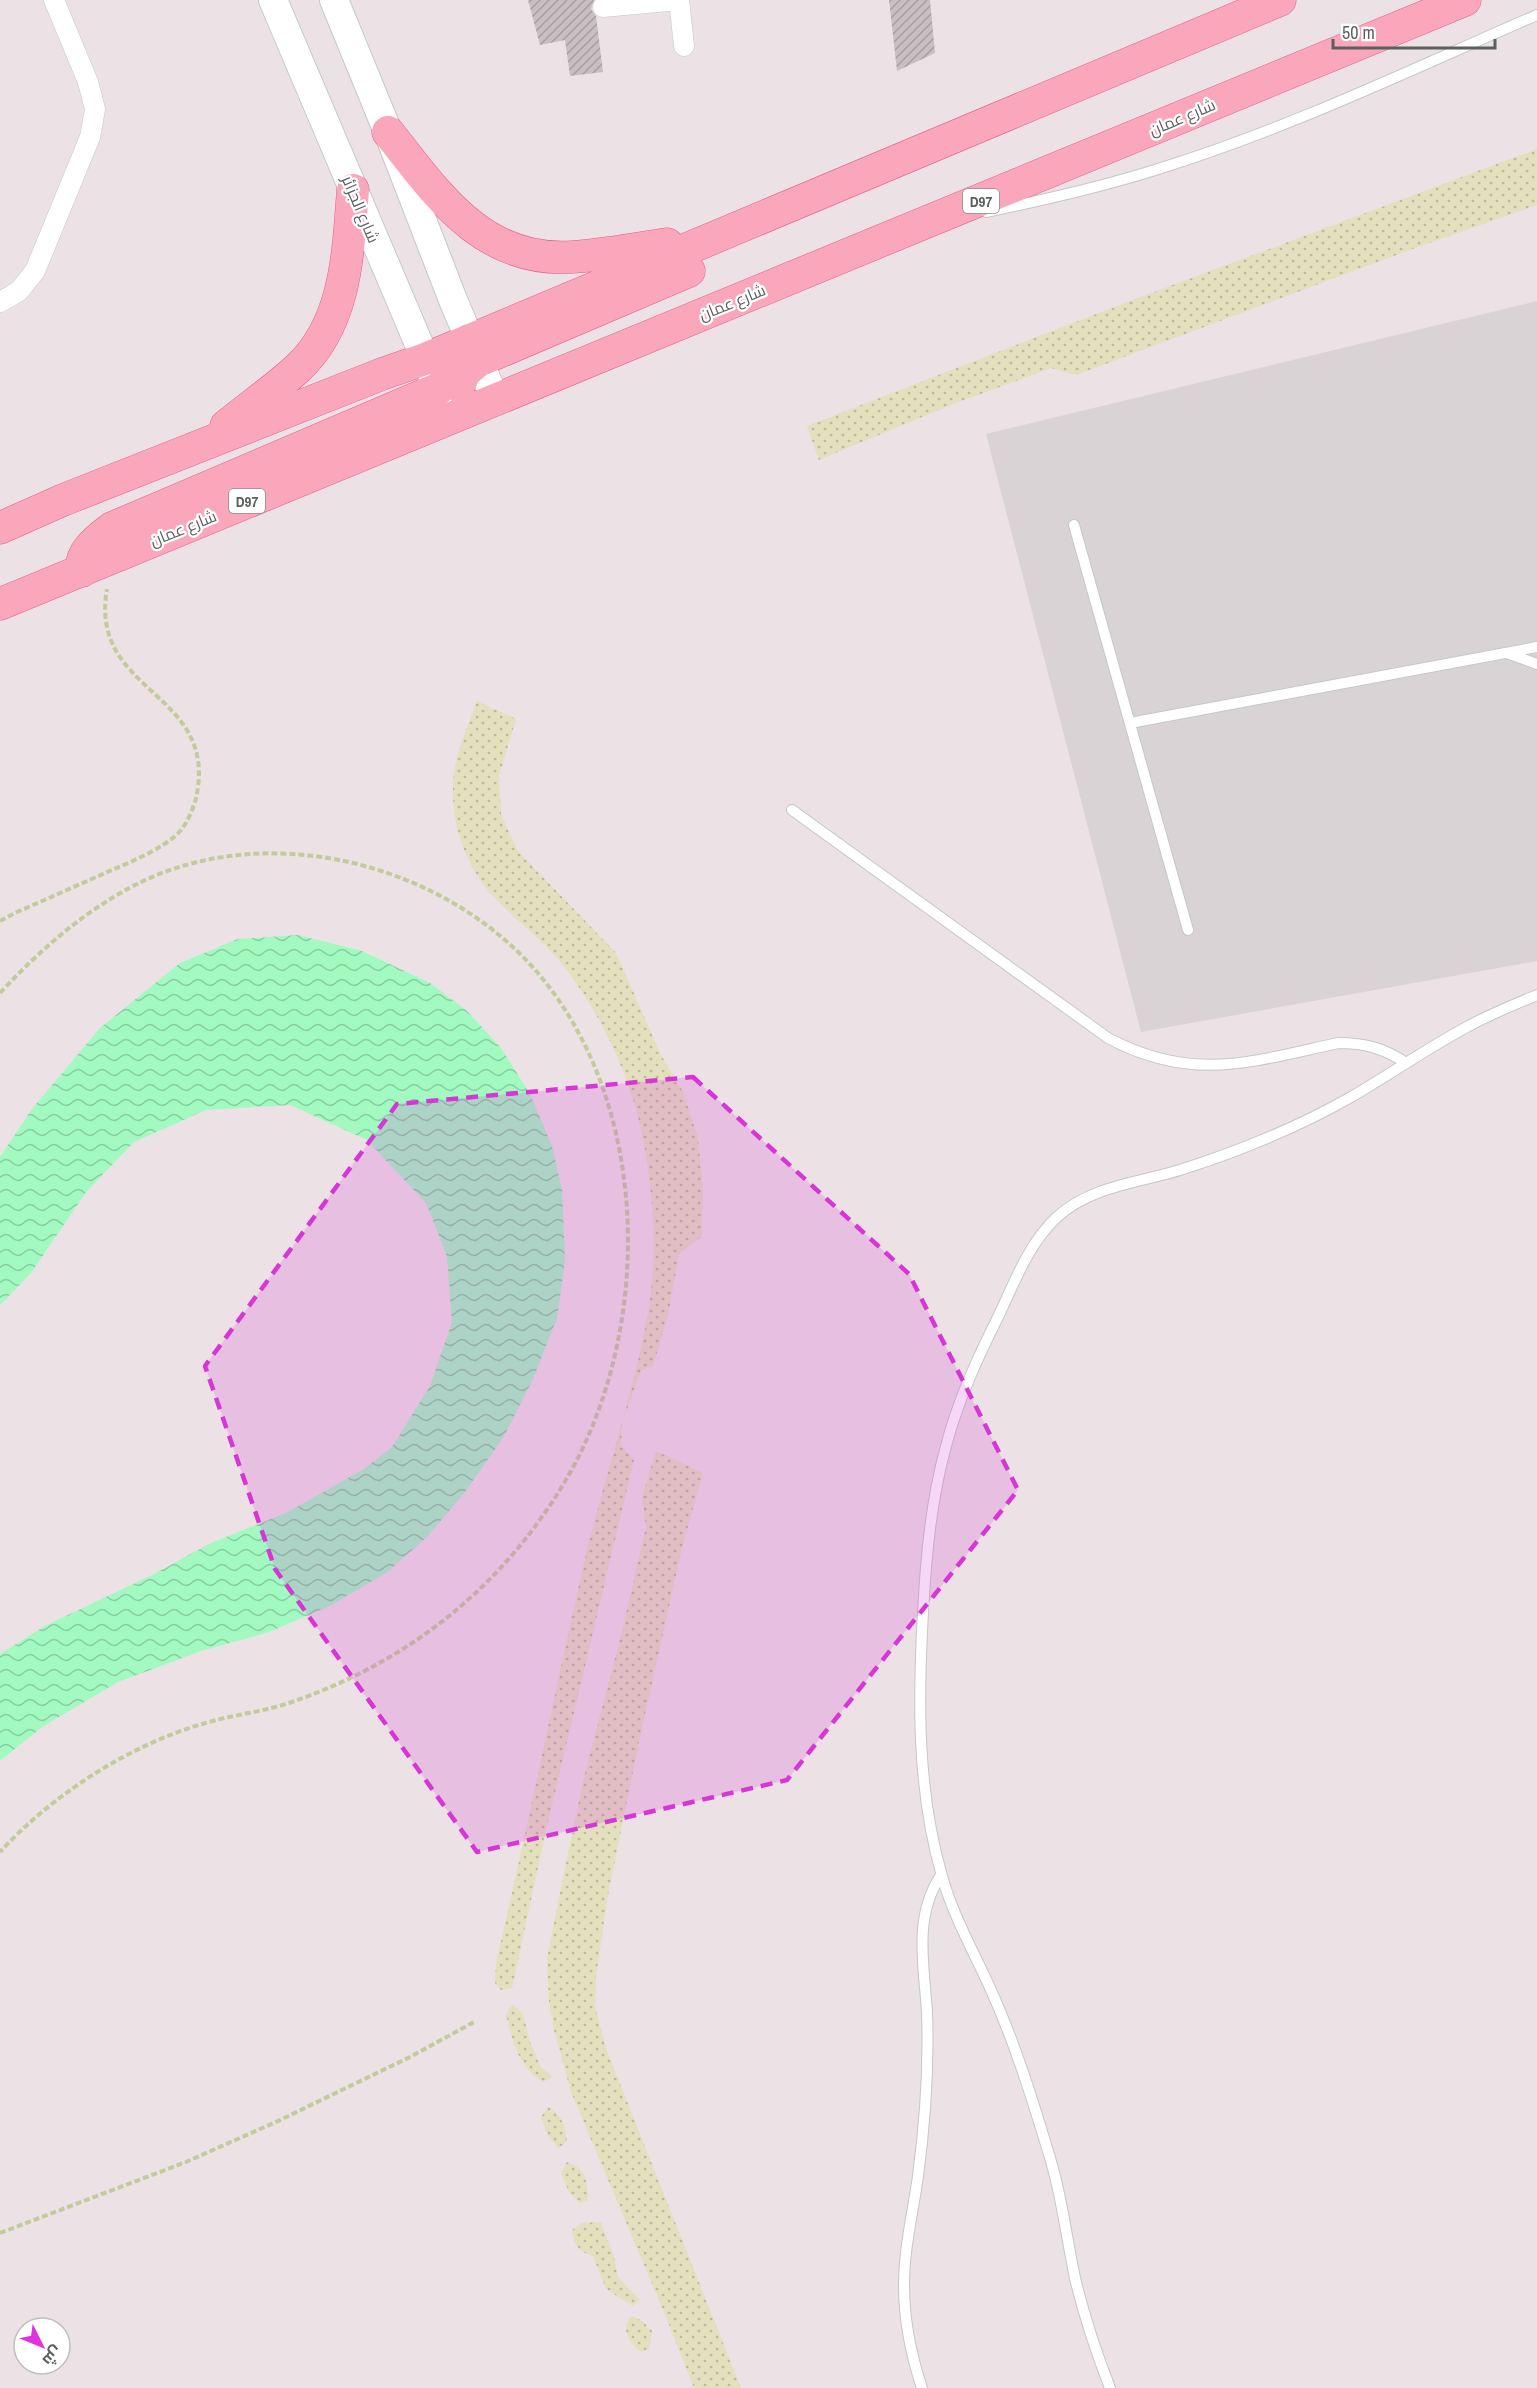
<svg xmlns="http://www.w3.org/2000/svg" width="1537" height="2388" font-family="'Archivo Narrow',Cairo,sans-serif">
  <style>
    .industrial { fill: #dad3d5 }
    .grass { fill: url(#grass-dots) }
    .water { fill: url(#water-waves) }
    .building { fill: url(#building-hatch) }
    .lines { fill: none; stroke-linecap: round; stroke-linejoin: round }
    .lane-casing { stroke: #c3c9c6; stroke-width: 12 }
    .street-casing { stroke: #c3c9c6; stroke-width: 21 }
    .secondary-casing { stroke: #c3cbc7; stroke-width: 30 }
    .primary-casing { stroke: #e95c90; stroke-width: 33 }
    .path { stroke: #c2cb9c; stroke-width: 4; stroke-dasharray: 6 3; stroke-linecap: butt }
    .lane { stroke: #fff; stroke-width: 10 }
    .street { stroke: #fff; stroke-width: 20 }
    .secondary { stroke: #fff; stroke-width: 28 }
    .primary { stroke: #faa7bc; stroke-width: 32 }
    .marked { fill: #d835d9; fill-opacity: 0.2; stroke: #d835d9; stroke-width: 4.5; stroke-dasharray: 12 8; stroke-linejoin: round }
    .labels { text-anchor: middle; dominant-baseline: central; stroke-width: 4.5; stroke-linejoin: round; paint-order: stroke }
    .shield { fill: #fff; stroke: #8c908e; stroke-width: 1.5 }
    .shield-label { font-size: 15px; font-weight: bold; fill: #5a615d }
    .street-label { font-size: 16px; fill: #5a615d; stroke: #fff }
  </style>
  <defs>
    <pattern id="grass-dots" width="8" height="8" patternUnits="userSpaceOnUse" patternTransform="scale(1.5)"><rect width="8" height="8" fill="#e3e0be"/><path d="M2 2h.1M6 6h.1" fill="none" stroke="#bbb99e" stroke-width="1.8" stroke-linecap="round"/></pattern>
    <pattern id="water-waves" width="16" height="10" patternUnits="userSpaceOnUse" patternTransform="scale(1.5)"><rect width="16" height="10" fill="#a2fac1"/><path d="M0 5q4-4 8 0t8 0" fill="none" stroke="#87cea0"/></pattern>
    <pattern id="building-hatch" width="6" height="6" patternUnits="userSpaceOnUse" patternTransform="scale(1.5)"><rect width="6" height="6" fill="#c9bfc3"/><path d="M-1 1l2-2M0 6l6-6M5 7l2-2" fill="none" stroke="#a69fa2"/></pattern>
  </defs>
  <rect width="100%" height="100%" fill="#ece1e4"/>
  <path class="industrial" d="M1537,301V961L1141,1032L986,434Z"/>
  <path class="grass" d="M1537,149V205L1415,248L1076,375L1051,368L951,405L819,460L807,426L1130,301Z
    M477,701L516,719L499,776L501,814L517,850L616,953L661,1055L683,1092L698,1138L703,1190L702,1236L679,1254L668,1316L653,1366L641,1370L622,1423L621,1445L634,1460L547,1826L512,1988L501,1990L495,1983L496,1963C528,1827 555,1690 586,1554C605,1476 632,1399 647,1319C658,1261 654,1196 643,1138C631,1079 605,1022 569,973C548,944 517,922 493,896C460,859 445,807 457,758C462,739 470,720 477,701Z
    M656,1451L703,1473L682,1548L639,1742L607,1900L596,1977L595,2007L607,2051L741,2388H694L664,2312L571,2092L554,2030L549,2003L547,1959L565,1868L585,1773L621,1636L646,1527L642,1497Z
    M512,2004L523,2014L530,2042L541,2067L552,2077L543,2082C517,2065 514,2044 506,2015Z
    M548,2107C562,2115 565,2126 567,2141L559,2148L549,2138L541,2117Z
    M567,2162C587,2169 587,2181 588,2200L580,2203L570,2194L561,2173Z
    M601,2222L614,2257L618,2277L640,2300L633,2306L606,2289L593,2256C578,2251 574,2245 572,2230L582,2223Z
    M632,2316L642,2321L652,2331L649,2349L641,2352C630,2343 619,2329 632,2316Z"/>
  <path class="water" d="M298,935L362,951L430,983L466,1010L501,1048L530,1094L552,1146L562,1190L565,1260L557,1318L533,1379L503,1438L465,1492L427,1537L386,1573L330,1606L269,1632L201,1651L118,1682L42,1727L0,1761V1654L45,1626L152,1575L211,1543L286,1513L364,1469L392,1447L430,1386L452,1322L447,1256L426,1203L367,1140L290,1105L206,1110L134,1142L86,1192L31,1273L0,1305V1157L32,1109L100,1028L180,963L238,939Z"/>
  <path class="building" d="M528,0H594L591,9L596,16L603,72L570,76L565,40L540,45Z
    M889,0H930L935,53L897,71Z"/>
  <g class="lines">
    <g class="lane-casing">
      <path id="lane" d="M986,212C1044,200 1102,187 1158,169C1288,129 1412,69 1537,15
        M1074,525L1188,930
        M1507,653L1537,664
        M1130,723L1537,647
        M792,810L1108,1038C1193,1083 1250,1062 1338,1043C1364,1043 1384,1048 1406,1063
        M922,2388C911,2355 904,2320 904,2285C904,2248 913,2212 918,2176C925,2123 929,2067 927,2012C924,1965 913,1917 941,1875
        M1110,2388C1096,2352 1084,2316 1075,2278C1066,2235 1061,2191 1047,2148C1031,2095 1014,2041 991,1990C974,1952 953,1916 942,1876C917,1790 918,1701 923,1612C926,1556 931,1501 946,1446C958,1400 978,1357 999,1315C1015,1281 1029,1243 1057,1217C1091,1186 1138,1183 1180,1170C1239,1151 1297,1128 1351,1097C1389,1075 1426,1049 1465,1028C1488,1015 1513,1005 1537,995"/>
    </g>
    <g class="street-casing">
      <path id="street" d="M679,0L684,46
        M603,7L679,0
        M0,302L19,291L35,271L90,137L95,109L88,82L54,0"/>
    </g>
    <g class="secondary-casing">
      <path id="secondary" d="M273,0L447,410
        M334,0L388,132L453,300L495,399"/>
    </g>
    <g class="primary-casing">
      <path id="primary" d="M388,132C437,194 482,263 572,257C604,255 636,249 667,244
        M459,386L465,372L478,361L689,271
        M226,426C249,407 275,389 297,369C347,323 348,252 353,190
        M0,528L63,500L382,374L425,359L1280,0
        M82,571C79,552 99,538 112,528L438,389C457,373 463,363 469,340
        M0,604L1465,0"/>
    </g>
    <path class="path" d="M0,921L17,912C47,899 76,886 105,873C128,863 154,853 174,837C185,829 193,810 196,798C220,690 88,695 107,589
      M0,993C40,950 84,911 137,884C270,817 450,865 542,978C652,1112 652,1332 567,1478C504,1586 410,1661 292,1702C263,1712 231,1715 202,1724C128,1746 52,1795 0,1852
      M0,2233L186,2162L278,2121L410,2057L474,2022"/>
    <use href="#lane" class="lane"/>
    <use href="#street" class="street"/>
    <use href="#secondary" class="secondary"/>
    <use href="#primary" class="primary"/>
  </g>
  <path class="marked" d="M693,1077L909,1274L1018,1490L787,1780L477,1852L275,1569L205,1366L397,1104Z"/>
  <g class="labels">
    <g class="shield">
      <rect x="963" y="189" width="36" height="24" rx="4.5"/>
      <rect x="229" y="489" width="36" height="24" rx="4.5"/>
    </g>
    <g class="shield-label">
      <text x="981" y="201">D97</text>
      <text x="247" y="501">D97</text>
    </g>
    <g class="street-label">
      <text transform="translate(1182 117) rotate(-23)">شارع عمان</text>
      <text transform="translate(361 209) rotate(67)">شارع الجزائر</text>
      <text transform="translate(732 302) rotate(-22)">شارع عمان</text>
      <text transform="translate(183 528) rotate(-22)">شارع عمان</text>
    </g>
  </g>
  <g transform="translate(42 2346) rotate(133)"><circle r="28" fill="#ffffff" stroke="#bdc0be" stroke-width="1.5"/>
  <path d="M0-4.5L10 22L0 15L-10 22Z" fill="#df33e0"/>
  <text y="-9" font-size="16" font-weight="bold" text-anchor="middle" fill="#5a615d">ش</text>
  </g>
  <path d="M1333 39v9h162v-9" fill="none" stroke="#5a615d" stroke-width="3"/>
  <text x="1342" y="39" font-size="18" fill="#5a615d" stroke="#ffffff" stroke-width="4.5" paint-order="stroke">50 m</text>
</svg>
